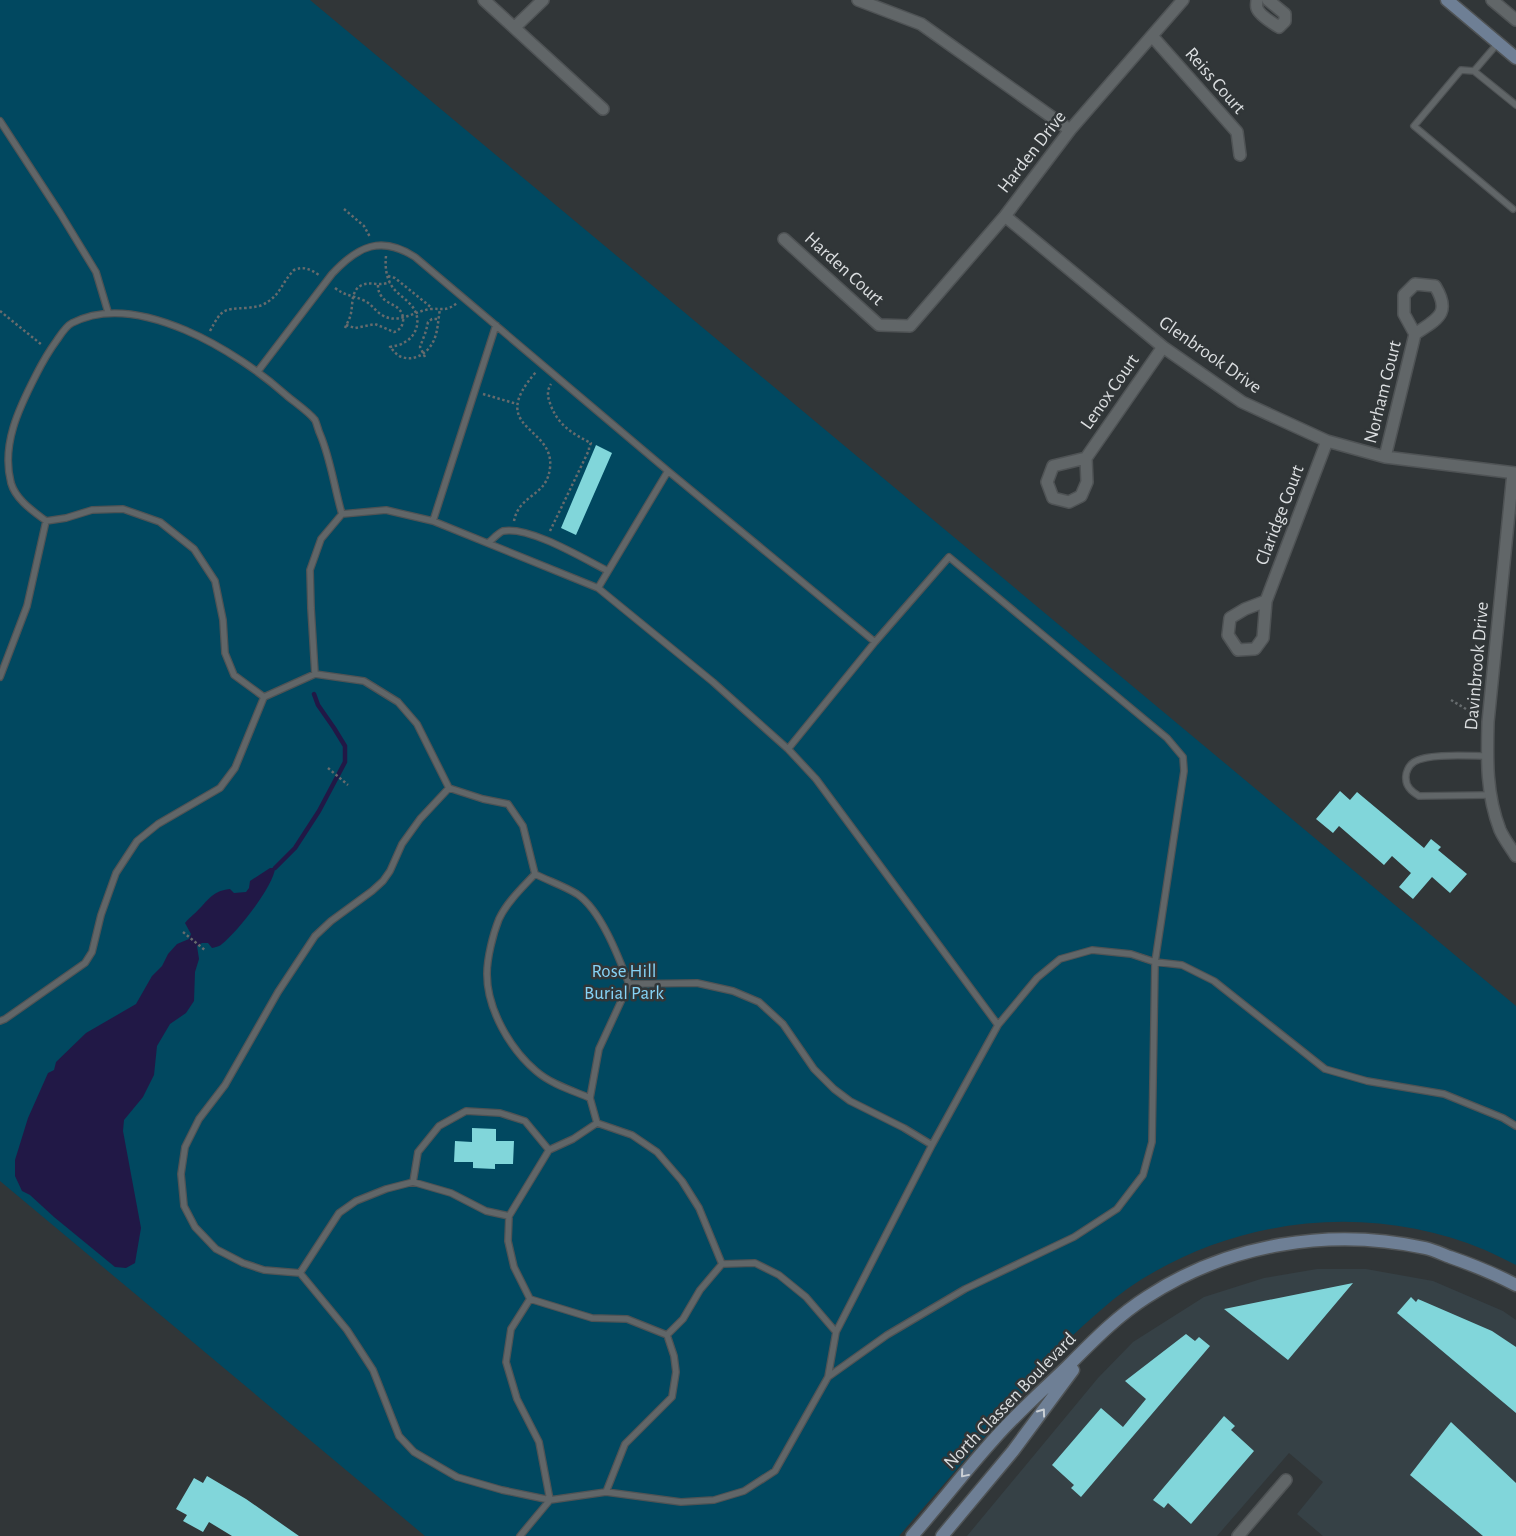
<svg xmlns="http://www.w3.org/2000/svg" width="1516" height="1536" font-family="'Alegreya Sans',sans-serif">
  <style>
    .built { fill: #364146 }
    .green { fill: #014860 }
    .water { fill: #211846 }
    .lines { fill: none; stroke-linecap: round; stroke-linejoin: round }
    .stream { stroke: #211846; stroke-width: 4.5 }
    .building { fill: #81d6da }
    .service-casing { stroke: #4f5355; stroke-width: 8 }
    .minor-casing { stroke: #4f5355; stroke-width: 14 }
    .secondary-casing { stroke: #4f5355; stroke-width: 15 }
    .path { stroke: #666b6d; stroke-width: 2.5; stroke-dasharray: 2.5 2.5; stroke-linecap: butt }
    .service { stroke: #616668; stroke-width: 5.5 }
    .minor { stroke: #616668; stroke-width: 11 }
    .secondary { stroke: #6e7f95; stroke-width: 12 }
    .oneway { stroke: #cbd0d5 }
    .labels { text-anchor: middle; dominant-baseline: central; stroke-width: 5; stroke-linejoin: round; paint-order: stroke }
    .street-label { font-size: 19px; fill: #dbdee0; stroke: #313638 }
    .park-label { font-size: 19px; fill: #86d3f6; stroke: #313638 }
  </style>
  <rect width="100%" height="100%" fill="#313638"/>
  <path class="built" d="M1317,1269H1366L1433,1281L1503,1311L1516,1320V1536H1323L1297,1514L1323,1482L1289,1453L1217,1536H967L1098,1378L1133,1342L1204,1297L1264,1278Z"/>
  <path class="green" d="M0,0H310L1516,1006V1265C1506,1260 1496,1255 1485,1250C1368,1201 1231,1217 1127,1289C1108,1303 1090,1319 1072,1336L899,1536H425L0,1181Z"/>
  <path class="water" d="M270,868H275C274,886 237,932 222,944C219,947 215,947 212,948L208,943H202L197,946L199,959L195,972L194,1001L186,1013L170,1024L157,1046L154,1075L143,1097L124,1120L123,1131L141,1228L135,1263L126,1268L115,1267L54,1217L30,1195L22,1191L15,1176V1160L28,1118L48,1073L54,1070L56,1062L86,1033L136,1004L152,976L162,966L168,954L177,944L189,939L191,934L185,923C188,919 190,918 194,914C207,903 210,891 230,889L234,893L246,892L249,888L250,881Z"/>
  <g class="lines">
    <path class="stream" d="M275,868L295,848L319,811L345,762V746L334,728L318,705L314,694"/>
  </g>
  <path class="building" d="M596,445L612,453L576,535L561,528Z
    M1340,791L1350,800L1357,792L1424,848L1431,839L1441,847L1438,850L1467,874L1450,893L1432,877L1413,899L1399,887L1411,873L1392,856L1384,865L1339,826L1333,833L1316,819Z
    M472,1128L496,1129V1141H514L513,1164H495V1169L473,1168V1162H454L455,1141L472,1142Z
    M1353,1283L1288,1360L1224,1309Z
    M1411,1297L1416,1302L1418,1299L1492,1331L1516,1347V1413L1397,1313Z
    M1186,1334L1195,1341L1199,1337L1210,1346L1081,1497L1071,1488L1074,1485L1052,1465L1101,1408L1123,1427L1146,1399L1125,1381Z
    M1224,1416L1235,1426L1231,1430L1254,1451L1191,1524L1168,1503L1164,1508L1153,1500Z
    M1451,1422L1516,1483V1536H1483L1410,1475Z
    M207,1476L246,1499L299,1536H232L209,1522L203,1532L183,1521L187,1515L176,1509L194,1478L203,1483Z"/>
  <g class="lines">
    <g class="service-casing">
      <path id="service" d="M1498,43L1474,71L1516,105
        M1474,71L1461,70L1414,126L1513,209
        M0,121L60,213L96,272L108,312
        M258,371L332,274C358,246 381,235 415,257L668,471L875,642
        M46,521L66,518L92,510L123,509L160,522L194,549L215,581L223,620L225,653L234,675L264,697
        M433,521L496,325
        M488,543C493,539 498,533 503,531C530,526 584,559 608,571
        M598,588L668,471
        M315,674L311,608L310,570L321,539L342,514L386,510L433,521L598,588L713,682L788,749L816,779L998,1025
        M0,677L27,606L46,521C33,511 16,500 11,483C1,445 19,408 36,375C42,363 49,351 57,340C61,334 66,326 72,323C137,289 238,352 286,395C294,402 309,412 315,420C317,424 318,430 320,434C331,460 334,487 342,514
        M788,749L875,642L949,557L1167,738L1183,757L1184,771L1155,962L1152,1142L1143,1175L1117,1209L1074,1237L965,1289L887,1335L828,1377
        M1487,756C1470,756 1427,753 1414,762C1409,765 1405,773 1406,779C1406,787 1412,792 1419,796L1489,795
        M449,788L483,799L508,804L523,826L535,874C522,888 507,902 499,919C493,934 487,958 487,974C487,1009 510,1049 536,1071C551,1084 571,1090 590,1098
        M535,874C549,881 564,886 577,894C601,910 619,958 629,984
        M0,1021L5,1019L85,963L92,952L101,915L116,873L137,841L158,824L220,788L235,768L264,697L315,674L364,681L398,702L417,724L449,788L420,819L402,844L390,871L383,881L372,891L331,921L315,936L278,992L225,1085L199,1119L185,1147L181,1174L184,1206L195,1227L216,1249L243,1263L264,1270L300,1273L347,1330L373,1370L399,1436L414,1452L457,1477L502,1490L550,1500L520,1536
        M597,1123L632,1135L657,1152L682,1181L699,1208L722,1264
        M413,1182L418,1152L439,1126L466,1111L500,1113L525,1121L549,1150
        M509,1216L549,1150L573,1139L597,1123L590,1098L599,1049L629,984L697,983L733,991L759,1002L783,1024L814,1069L834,1089L850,1101L904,1128L932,1145
        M300,1273L339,1213L356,1201L386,1189L413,1182L451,1193L486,1211L509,1216L508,1241L514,1267L530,1299L592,1318L627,1319L667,1335
        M530,1299L511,1329L506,1362L517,1399L539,1442L550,1500L606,1492L681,1502L714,1500L744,1491L775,1471L828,1377L836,1332L932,1145L998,1025L1037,978L1060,959L1092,950L1131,954L1155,962L1182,965L1214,981L1325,1069L1367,1081L1444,1094L1503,1118L1516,1126
        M667,1335L683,1319L700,1290L722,1264L755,1263L779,1275L806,1297L836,1332
        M606,1492L625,1444L672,1397L676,1372L674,1356L667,1335"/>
    </g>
    <g class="minor-casing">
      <path id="minor" d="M484,0L603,109
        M858,0L921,24L1070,130
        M1257,0C1257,3 1256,5 1257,8C1259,15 1274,24 1279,27L1285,21V14L1268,0
        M1492,0L1516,20
        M515,27L543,0
        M1152,36L1237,132L1240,155
        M1005,216L1163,347L1242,402L1327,441L1385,457L1516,473
        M784,239L879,325L910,326L1005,216L1070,130L1183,0
        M1385,457L1415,334L1404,314V295L1415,284L1435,286C1452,314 1437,319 1415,334
        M1086,458L1053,466L1047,482L1053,498L1069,502L1081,496L1087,482L1086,458L1163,347
        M1513,473L1488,722C1487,759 1486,794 1500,830C1504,839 1511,848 1516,856
        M1266,601L1245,609L1230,618L1228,635L1238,650L1255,649L1263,638L1266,601L1327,441
        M1238,1536L1286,1480"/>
    </g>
    <g class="secondary-casing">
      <path id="secondary" d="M1447,0L1516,58
        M912,1536C940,1504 966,1470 995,1438C1017,1413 1043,1390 1067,1367C1092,1342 1117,1316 1147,1297C1228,1244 1330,1227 1425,1248C1434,1250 1442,1254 1450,1257C1473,1265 1495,1274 1516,1285
        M942,1536L1013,1451L1073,1370"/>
    </g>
    <path class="path" d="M344,209L364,226L370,237
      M386,256C385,266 386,275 390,283C395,293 404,297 411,305C422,317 418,335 405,342C401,345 395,346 390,347C394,351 397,356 402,357C415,362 429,352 434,340C438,331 438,320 440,309
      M388,276L395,278L432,308
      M335,288C345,296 352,295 363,300C371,303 375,311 382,315C398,325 414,311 431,309C442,308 446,312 457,303
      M0,311L42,345
      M346,325L355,328L375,324L394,332C404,329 406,317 399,309C394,304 386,303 382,297C379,293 378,290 378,285
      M345,328C347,323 350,319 351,313C353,303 351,290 362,285C371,281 379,287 390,282
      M210,331C222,309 222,309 247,308C252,307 257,307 262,305C281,296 281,283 294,270C304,266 310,269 319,275
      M425,357L420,347L426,331L428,322L432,319H439
      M483,394L517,404
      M514,521C515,516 517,511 520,507C532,492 547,491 550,468C555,425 485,430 536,372
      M550,531L589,450V447L591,443C573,434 559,426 551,406C548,398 546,392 551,384
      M1451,700L1476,715
      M328,768L348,785
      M183,932L206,951"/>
    <use href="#service" class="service"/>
    <use href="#minor" class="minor"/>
    <use href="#secondary" class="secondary"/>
  </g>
  <defs><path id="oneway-chevron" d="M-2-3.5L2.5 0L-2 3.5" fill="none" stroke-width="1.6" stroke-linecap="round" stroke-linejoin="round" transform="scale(1.25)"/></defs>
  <g class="oneway">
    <use href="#oneway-chevron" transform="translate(1042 1412) rotate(-54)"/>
    <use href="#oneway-chevron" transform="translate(964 1474) rotate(130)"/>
  </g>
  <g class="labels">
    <g class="street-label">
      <text transform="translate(1215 81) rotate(49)">Reiss Court</text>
      <text transform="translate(1032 152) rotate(-52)">Harden Drive</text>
      <text transform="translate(844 269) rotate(42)">Harden Court</text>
      <text transform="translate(1210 355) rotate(35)">Glenbrook Drive</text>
      <text transform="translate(1110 392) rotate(-55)">Lenox Court</text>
      <text transform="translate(1383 392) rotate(-76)">Norham Court</text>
      <text transform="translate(1280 515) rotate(-69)">Claridge Court</text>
      <text transform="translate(1477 666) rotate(-85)">Davinbrook Drive</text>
      <text transform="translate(1010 1401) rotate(-46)">North Classen Boulevard</text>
    </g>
    <g class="park-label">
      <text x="624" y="971">Rose Hill<tspan x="624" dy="22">Burial Park</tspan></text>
    </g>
  </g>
</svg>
